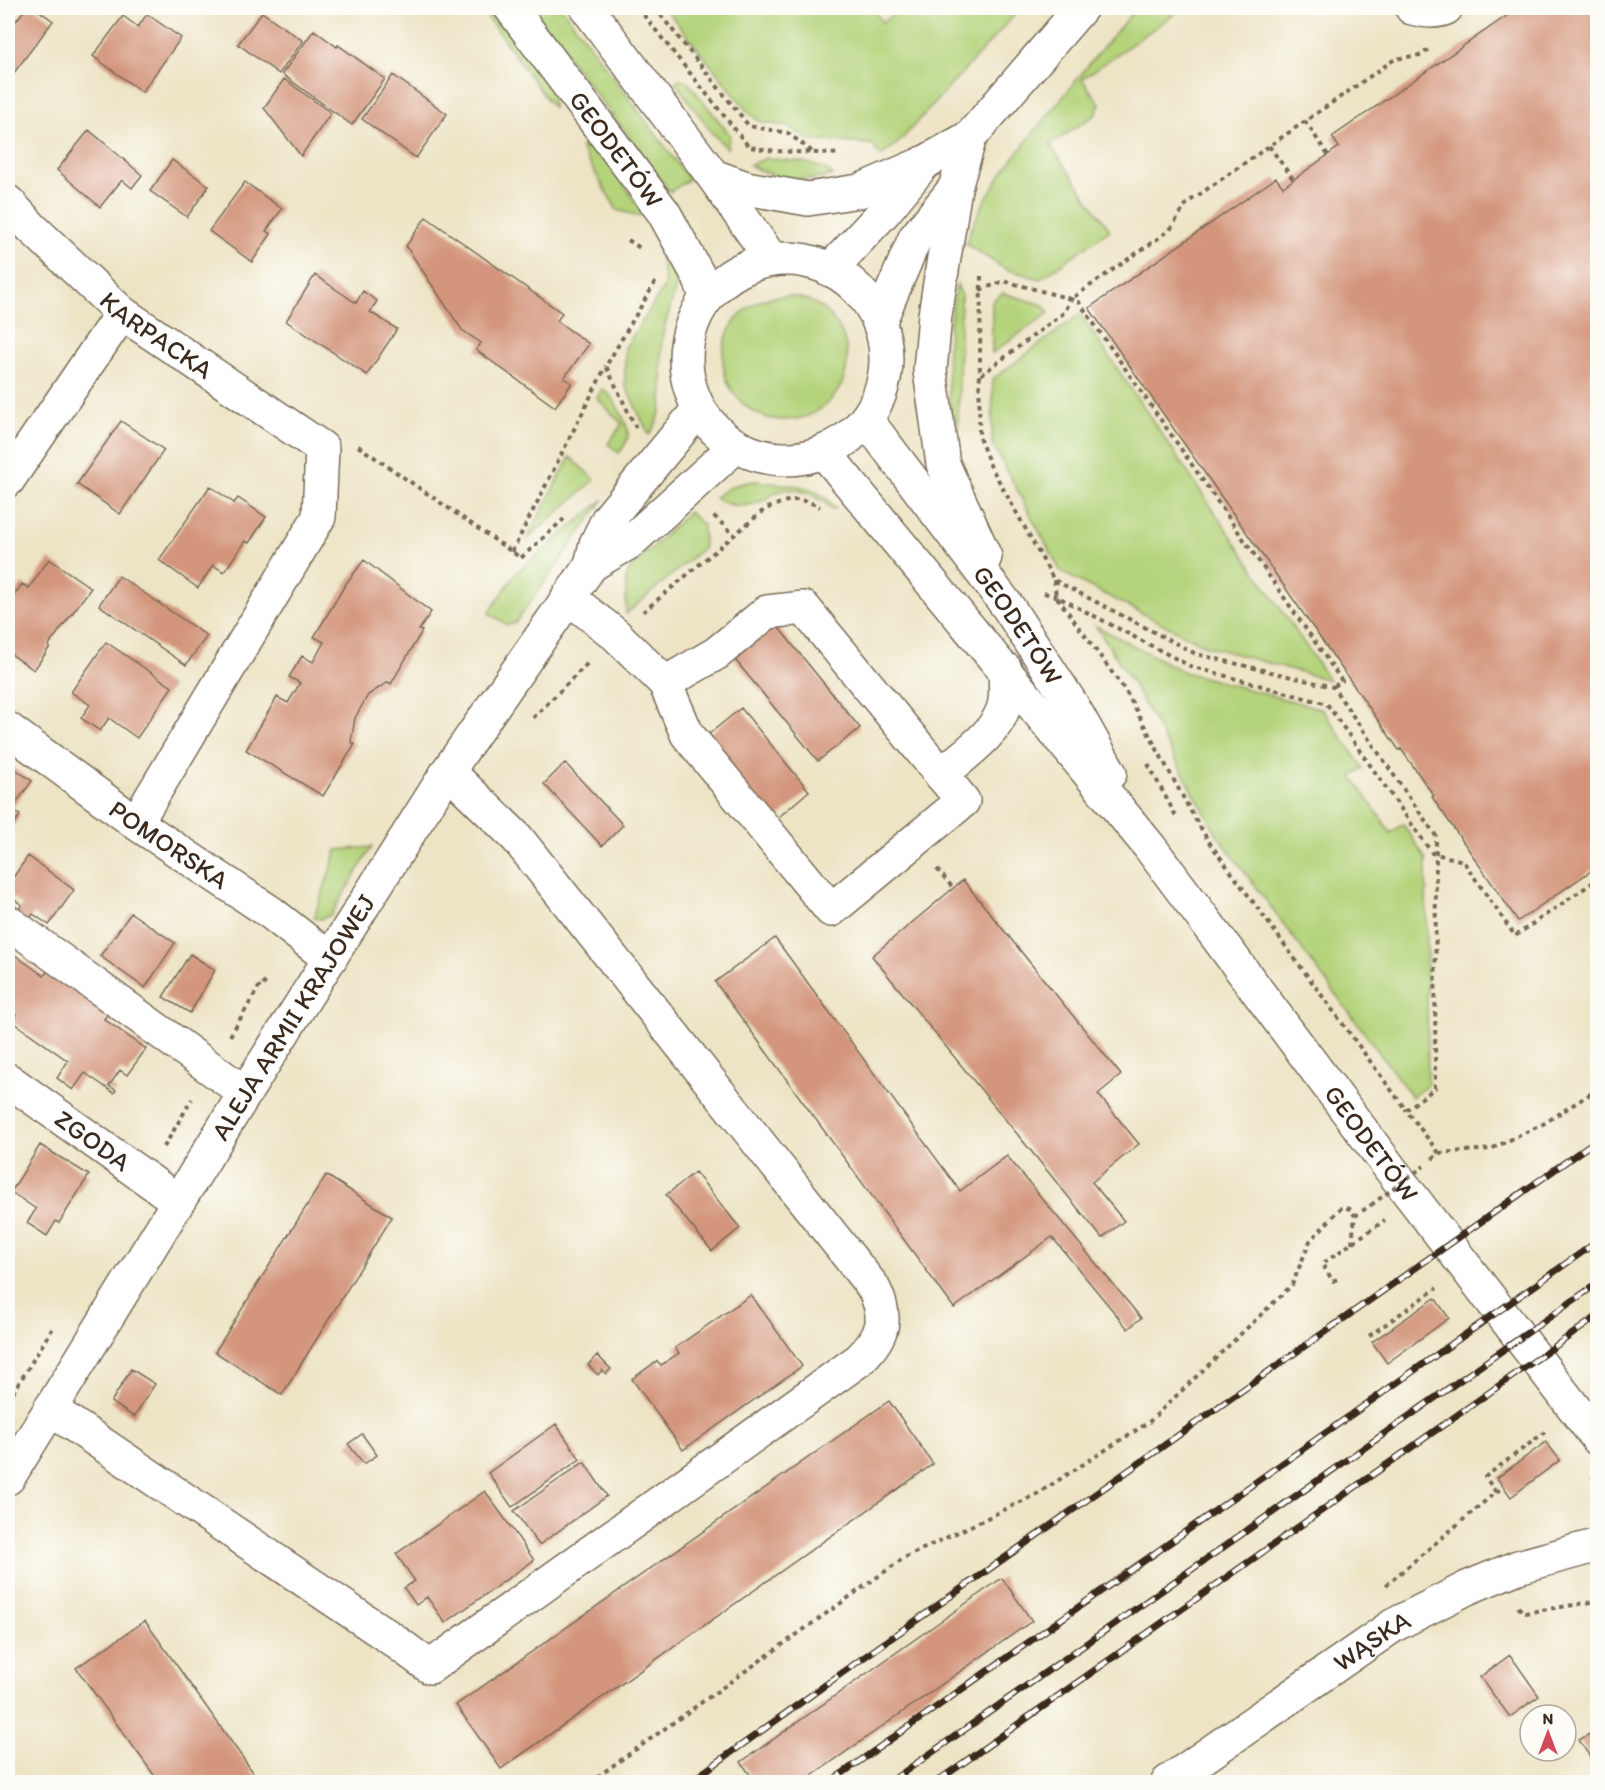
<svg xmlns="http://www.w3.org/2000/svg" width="1605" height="1790" font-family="Itim,sans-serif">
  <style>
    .green { fill: #b4d37a; stroke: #787e4c; stroke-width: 1.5 }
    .building { fill: #d3957c }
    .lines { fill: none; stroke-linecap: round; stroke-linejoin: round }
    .minor-casing { stroke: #796b58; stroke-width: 36 }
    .major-casing { stroke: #796b58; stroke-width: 36 }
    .path { stroke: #796b58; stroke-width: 4; stroke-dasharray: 4.5 4.5; stroke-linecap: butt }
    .minor { stroke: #fff; stroke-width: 33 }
    .major { stroke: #fff; stroke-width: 33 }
    .rail-casing { stroke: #3b2a1e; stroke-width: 7 }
    .rail { stroke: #fdfcf7; stroke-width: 4.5; stroke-dasharray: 14; stroke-linecap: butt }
    .path-bridge { stroke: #796b58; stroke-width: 4; stroke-dasharray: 4.5 4.5; stroke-linecap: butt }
    .labels { text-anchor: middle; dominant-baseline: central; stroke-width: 5; stroke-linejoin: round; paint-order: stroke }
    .street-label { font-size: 26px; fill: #3b2a1e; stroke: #fdfcf7 }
  </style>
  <rect width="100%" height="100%" fill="#fdfcf7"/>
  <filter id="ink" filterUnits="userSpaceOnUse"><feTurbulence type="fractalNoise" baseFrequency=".0167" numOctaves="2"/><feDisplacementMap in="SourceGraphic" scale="12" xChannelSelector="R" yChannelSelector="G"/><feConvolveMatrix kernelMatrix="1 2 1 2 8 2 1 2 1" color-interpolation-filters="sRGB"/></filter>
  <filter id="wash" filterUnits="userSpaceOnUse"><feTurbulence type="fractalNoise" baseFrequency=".008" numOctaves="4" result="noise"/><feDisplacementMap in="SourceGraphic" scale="24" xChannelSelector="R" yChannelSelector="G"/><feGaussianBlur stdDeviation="1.35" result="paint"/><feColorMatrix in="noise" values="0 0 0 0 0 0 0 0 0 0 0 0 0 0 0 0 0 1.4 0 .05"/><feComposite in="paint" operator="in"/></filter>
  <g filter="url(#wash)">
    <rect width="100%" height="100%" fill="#ede4c5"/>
    <path class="green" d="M481,8H491L552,88L553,108Z
      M531,8H562L689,179L670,192Z
      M665,8H872L882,22L903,8H1021L899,142L881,156L871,144L810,140L787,126L760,122L749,113Z
      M1137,8H1183L1082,79L1100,104L1096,114L1050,145L1110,230L1040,279L1005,269L966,244C983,189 1023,146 1058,103C1084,71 1109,38 1137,8Z
      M679,79L687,81L730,135L727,148L712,133L675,82Z
      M580,147H587L603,154L643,213L639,216L617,210Z
      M767,158C790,161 814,160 833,175C804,184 776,179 749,165Z
      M657,236C666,249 676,261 676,278C676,299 664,320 662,341C658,376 672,405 649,435L625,385V348L663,289L665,283Z
      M957,284L961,295L958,428L953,432C946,381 944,335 957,284Z
      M1003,293L1043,305L1049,313L992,353V301Z
      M723 358a62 62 0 1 1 124 0a62 62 0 1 1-124 0Z
      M1080,314L1329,680L1204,645L1061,572L992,443L993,379Z
      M602,389C611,394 614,400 618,408C628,426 634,436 619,453L608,444L622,424L597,398Z
      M570,457L595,480L527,539Z
      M756,481C790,487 810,480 836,508L833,510C819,496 796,485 777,492C772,494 769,498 764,500C747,508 731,508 715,498C727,486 740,483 756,481Z
      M604,499L515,623L507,625L489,613L515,574Z
      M689,512L703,525L704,547L626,614V579L630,569Z
      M1096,626L1184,672L1322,709L1363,768L1352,776L1391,833L1403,824L1426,859L1428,1085L1412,1097L1218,836L1132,682Z
      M372,847L331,915L321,919L314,918L337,850Z"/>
    <g id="blocks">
      <path class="building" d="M26,8H35L53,21L10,78L8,77V15L16,21Z
        M1518,8H1598V866L1518,921L1432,797L1434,796L1401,749L1399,750L1089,308L1276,178L1283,187L1339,147L1332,137Z
        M262,12L303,41L279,74L238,44Z
        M147,14L181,38L142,92L93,56L123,16L138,27Z
        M314,30L337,47L338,45L385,79L352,125L282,74Z
        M393,75L447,114L416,158L362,119Z
        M284,79L331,113L301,156L264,108Z
        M89,130L142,175L132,188L122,180L100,207L57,170Z
        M172,160L209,186L187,217L150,191Z
        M245,182L282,209L266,231L271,234L252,262L209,231Z
        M426,217L562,313L557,321L589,344L564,378L572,383L555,407L476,350L481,343L462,330L406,246Z
        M315,275L356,303L363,291L377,301L370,312L397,329L367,375L286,321Z
        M121,421L164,450L120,514L77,484Z
        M210,486L234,503L238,498L266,517L249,543L245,541L224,572L213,565L198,588L159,560Z
        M49,559L91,588L48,646L50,647L34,670L8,652V619L12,613L8,610V604L22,584L29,588Z
        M364,560L431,612L419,630L422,631L391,684L388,682L368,695L355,718L351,742L355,744L323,796L246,750L277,697L288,703L300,683L289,677L302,656L313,662L324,642L314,637L345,585Z
        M119,576L207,636L186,665L99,605Z
        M770,617L860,728L818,761L728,651Z
        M106,642L172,687L137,738L109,718L100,731L81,718L90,705L71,692Z
        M741,708L809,791L773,822L704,738Z
        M565,763L623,825L602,846L544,784Z
        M8,764L32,781L11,810L20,815L8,834Z
        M28,856L74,890L49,925L33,914L26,924L15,915L22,905L8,895V885Z
        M963,880L1121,1075L1098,1094L1139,1144L1092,1182L1124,1221L1102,1238L872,956Z
        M131,913L175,943L145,988L100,956Z
        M775,938L960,1191L1007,1156L1141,1318L1128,1329L1052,1237L954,1308L715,982Z
        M8,950L44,976L49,969L109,1012L104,1019L146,1049L127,1075L120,1070L109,1086L116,1090L114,1093L85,1073L73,1090L57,1078L68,1061L12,1021L16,1015L8,1009Z
        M190,954L215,970L190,1013L163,997Z
        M40,1145L89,1175L59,1223L56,1221L47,1236L27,1223L36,1209L11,1192Z
        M695,1172L740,1228L712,1251L666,1195Z
        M326,1175L392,1217L282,1395L215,1352Z
        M751,1295L802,1366L683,1450L632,1379L657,1361L661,1365L679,1353L675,1348Z
        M1435,1298L1449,1318L1387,1363L1372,1342Z
        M597,1355L611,1369L606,1374L602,1370L598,1375L588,1365Z
        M131,1369L155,1384L134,1417L111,1402Z
        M889,1401L933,1464L501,1769L456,1705Z
        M556,1424L580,1459L512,1507L488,1473Z
        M362,1434L377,1455L364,1464L348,1444Z
        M1546,1442L1560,1460L1511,1497L1497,1478Z
        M584,1462L607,1496L539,1545L514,1511Z
        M485,1491L534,1560L445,1623L427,1597L416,1605L404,1588L415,1581L396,1554Z
        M1002,1578L1032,1621L803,1782H755L741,1762Z
        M145,1621L260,1782H159L76,1668Z
        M1510,1655L1539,1696L1510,1717L1480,1677Z
        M1598,1729V1769L1579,1740Z"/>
    </g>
  </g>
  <g filter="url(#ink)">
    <use href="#blocks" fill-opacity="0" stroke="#796b58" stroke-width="1.5"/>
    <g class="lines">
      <g class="minor-casing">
        <g id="minor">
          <path d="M1412,8C1423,11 1435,13 1446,8"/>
          <path id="s1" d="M8,202L31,227L122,313L322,448L319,517L136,823"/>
          <path d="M830,270L885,211L924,163L970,137L1081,8"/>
          <path d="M879,323L915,238L955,188L970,137"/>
          <path d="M8,480L122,313"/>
          <path d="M591,565L630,542L736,446"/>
          <path d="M568,597L616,635L665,683L687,734L831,910L963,801L804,608L767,612L717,653L665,683"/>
          <path id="s2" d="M8,729L136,823L270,912L330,959"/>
          <path d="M941,775C962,756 997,734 1004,706C1007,695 1005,681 1005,669"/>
          <path d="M8,922L245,1093"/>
          <path id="s3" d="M8,1080L178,1201"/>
          <path d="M50,1409L392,1639L430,1667L859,1360C884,1336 889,1318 873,1287L517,838L448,771"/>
          <path id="s4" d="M8,1478L245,1093L448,771L591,565L596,544L608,519L699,409"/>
          <path id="s5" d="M1168,1782L1394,1625L1467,1588L1518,1567L1598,1545"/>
        </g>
      </g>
      <g class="major-casing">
        <g id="major">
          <path id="s6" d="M511,8L664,213L698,275L707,298"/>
          <path d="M587,8L713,176L772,260"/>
          <path d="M713,176L746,188L808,199L859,191L924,163"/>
          <path d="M955,188L935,315L930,371L943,464L985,557"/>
          <circle cx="786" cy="359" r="100"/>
          <path id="s7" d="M866,419L1008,607L1072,705L1110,773"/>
          <path id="s8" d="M824,452L1149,846L1392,1171L1598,1439"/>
        </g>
      </g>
      <path class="path" d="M638,8L749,147L775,151L840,154
        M655,8L749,126L788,133L814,153
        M1305,121L1328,155
        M1269,146L1293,179
        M628,240L640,248
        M981,276L979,437L990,465L1054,580L1196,654L1333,687L1436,836L1435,1088L1406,1110L1439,1153L1430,1161
        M980,290L1004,281L1071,299L1170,230L1187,203L1395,59L1420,55L1428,50
        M981,375L1065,312L1071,299L1079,302L1342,681L1333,687
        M636,428L606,366L657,279
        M358,446L521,558L564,519
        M714,516L734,535
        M512,552L606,366
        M1054,580L1056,596L1125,690L1190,810L1209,842L1406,1110
        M1044,593L1056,596L1190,666L1327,704L1432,853L1463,861L1515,936L1598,879
        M643,612L764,510C787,500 797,495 820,507
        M533,718L589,662
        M1148,764L1177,818
        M937,869L953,888
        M230,1036L262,982L269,987
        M164,1147L192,1099
        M1439,1153L1491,1149L1543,1124L1598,1089
        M1352,1243L1355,1216L1371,1205
        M1337,1279L1333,1281L1322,1264L1385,1220
        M1369,1336L1437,1288
        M8,1401L52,1329
        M1592,1476L1598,1483
        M1496,1492L1504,1487
        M1386,1585L1496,1492L1485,1477L1545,1432
        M1518,1607L1524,1613L1598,1601
        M590,1782L904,1558L1037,1494L1149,1422L1292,1285L1310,1241L1342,1207L1350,1209L1355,1216"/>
      <use href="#minor" class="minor"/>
      <use href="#major" class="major"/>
      <g class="rail-casing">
        <path id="rail" d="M690,1782L863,1658L1598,1139
          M830,1782L1598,1241
          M890,1782L1598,1283
          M936,1782L1598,1316"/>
      </g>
      <use href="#rail" class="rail"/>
      <path class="path-bridge" d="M1371,1205L1424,1166"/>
    </g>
  </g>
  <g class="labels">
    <g class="street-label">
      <text stroke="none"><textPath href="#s6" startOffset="176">GEODETÓW</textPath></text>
      <text stroke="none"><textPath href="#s1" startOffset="200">KARPACKA</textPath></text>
      <text stroke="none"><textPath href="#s7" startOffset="256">GEODETÓW</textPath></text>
      <text stroke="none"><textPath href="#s2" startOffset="198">POMORSKA</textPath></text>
      <text stroke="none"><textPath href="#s4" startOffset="542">ALEJA ARMII KRAJOWEJ</textPath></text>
      <text stroke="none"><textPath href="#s3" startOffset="104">ZGODA</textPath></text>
      <text stroke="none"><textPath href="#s8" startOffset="882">GEODETÓW</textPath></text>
      <text stroke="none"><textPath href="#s5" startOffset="248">WĄSKA</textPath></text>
    </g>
  </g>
  <rect width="1605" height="1790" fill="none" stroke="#fdfcf7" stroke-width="30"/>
  <g transform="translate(1548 1733)"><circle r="28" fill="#fdfcf7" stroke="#afa8a0" stroke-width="1.5"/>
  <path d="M0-4.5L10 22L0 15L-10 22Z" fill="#d1495b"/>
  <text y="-9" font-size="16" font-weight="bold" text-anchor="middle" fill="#3b2a1e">N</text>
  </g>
</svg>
